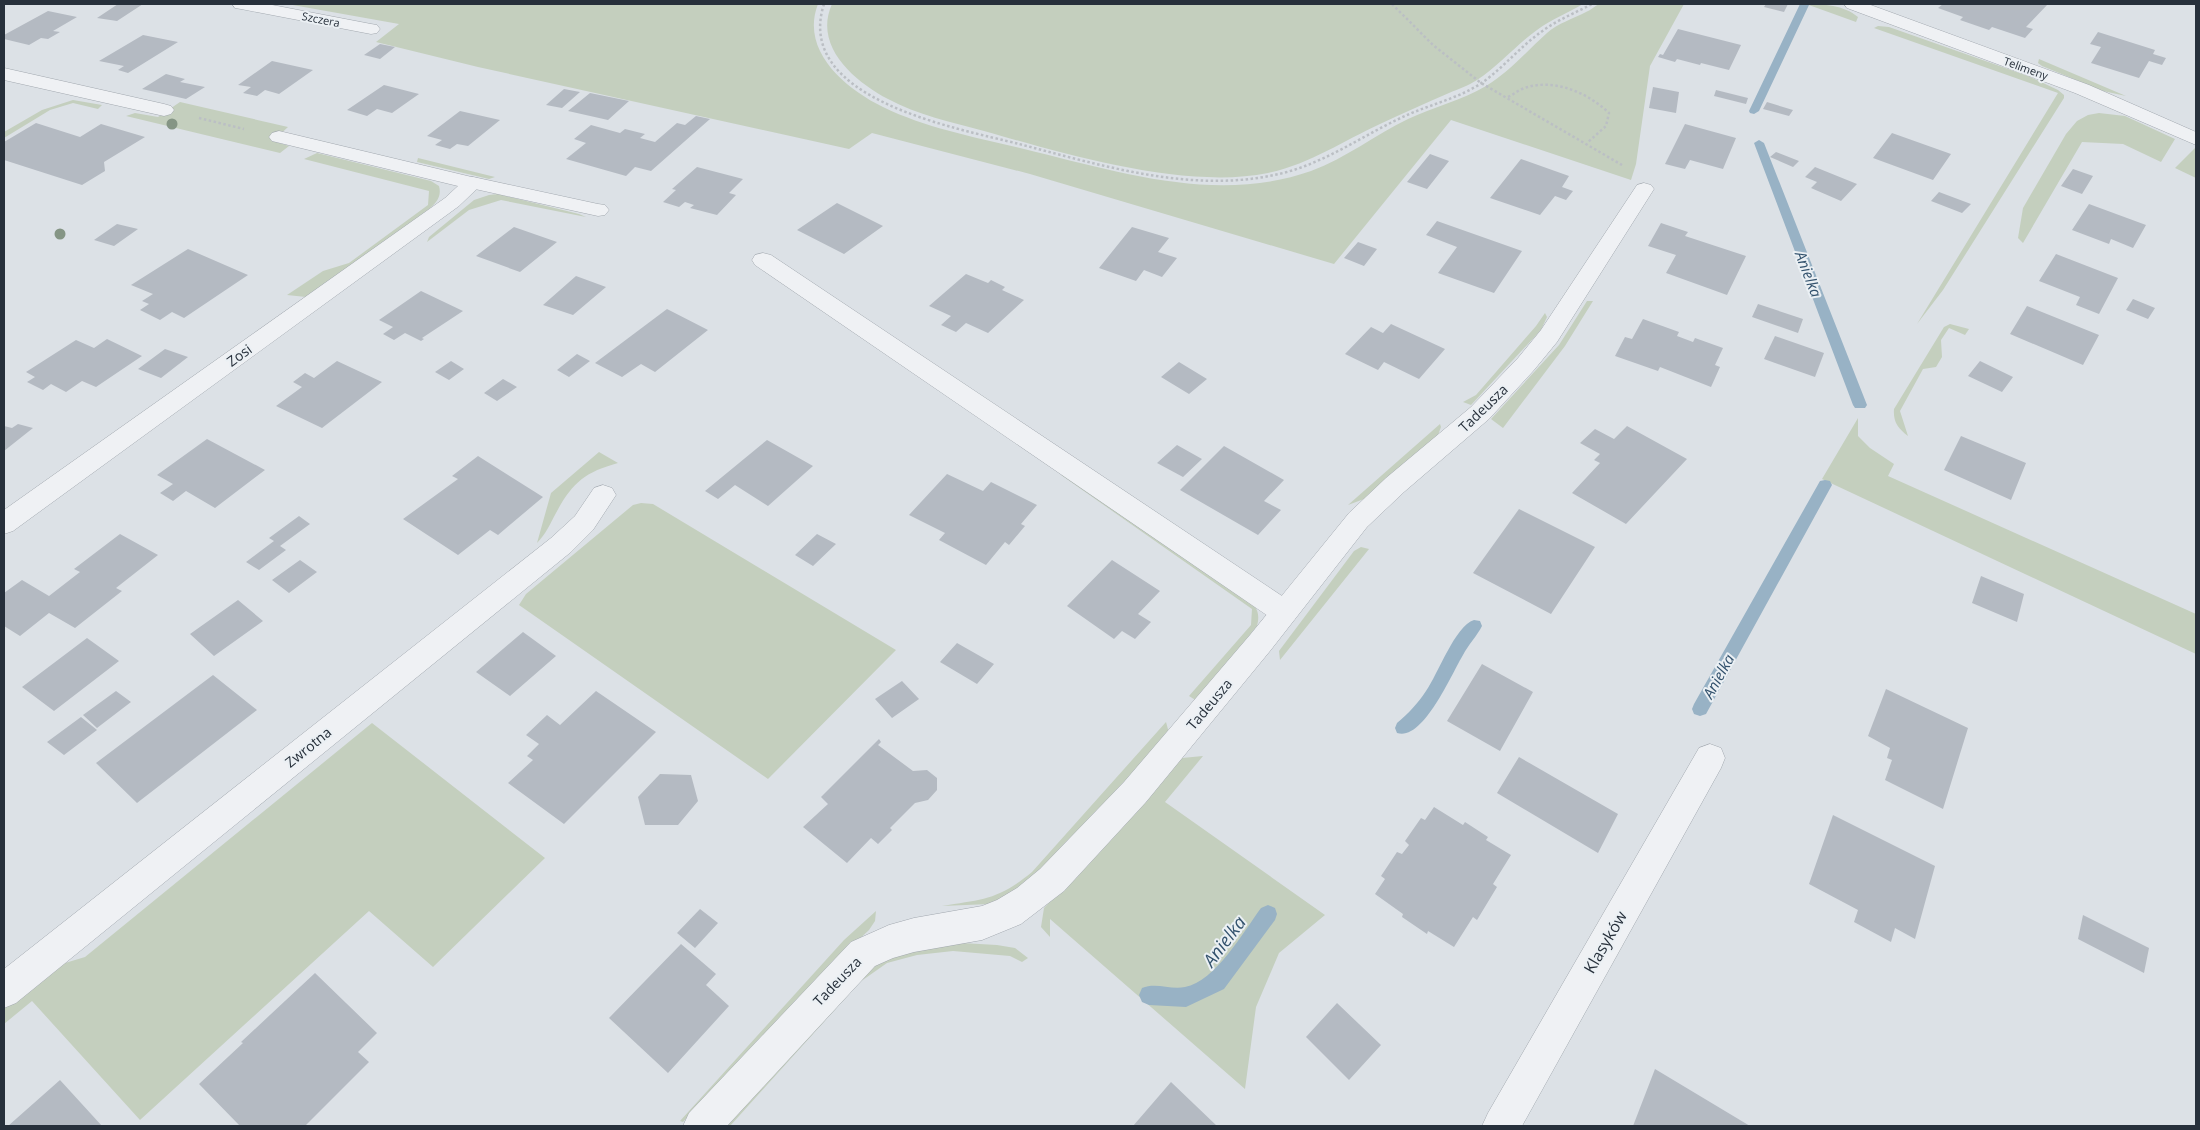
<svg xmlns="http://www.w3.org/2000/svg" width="2200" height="1130" font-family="'Open Sans',sans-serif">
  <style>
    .green { fill: #c4cfbe }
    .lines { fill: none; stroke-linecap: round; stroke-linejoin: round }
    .stream { fill: #98b2c5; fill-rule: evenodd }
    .building { fill: #b4bac2 }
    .service-casing { stroke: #a2a8af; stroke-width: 1 }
    .minor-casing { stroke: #a2a8af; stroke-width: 1 }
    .path { stroke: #bbbfc4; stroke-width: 2.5; stroke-dasharray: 2.5 2.5; stroke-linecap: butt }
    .service { fill: #eff1f4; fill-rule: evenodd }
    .minor { fill: #eff1f4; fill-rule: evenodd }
    .tree { fill: #859585 }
    .labels { text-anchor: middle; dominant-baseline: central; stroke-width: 4; stroke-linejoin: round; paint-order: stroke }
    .far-street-label { font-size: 11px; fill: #27303b; stroke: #ebf0f4 }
    .street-label { font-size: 14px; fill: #27303b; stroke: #ebf0f4 }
    .water-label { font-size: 15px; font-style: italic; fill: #33526d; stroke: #ebf0f4 }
    .near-street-label { font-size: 16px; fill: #27303b; stroke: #ebf0f4 }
    .near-water-label { font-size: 18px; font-style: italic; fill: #33526d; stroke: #ebf0f4 }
  </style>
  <rect width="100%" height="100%" fill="#dce1e6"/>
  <path class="green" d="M287,4H818C800,50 844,88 883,107C930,130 985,139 1036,152C1126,174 1220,203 1311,171C1346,158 1375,135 1408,119C1434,107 1462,100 1486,86C1509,72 1527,51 1547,33C1558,23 1573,19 1586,12C1591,10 1595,6 1599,4C1604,2 1613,4 1619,4C1640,4 1662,4 1684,4L1650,66L1636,164L1631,180L1451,120L1334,264L1030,174L872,133L849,149L478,67L376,42L399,24Z
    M832,4H1583C1568,13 1552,19 1537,30C1516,45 1499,66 1477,80C1468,86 1458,89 1449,93C1426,103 1403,113 1380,124C1343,141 1310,164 1268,173C1185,190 1065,154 984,131C952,122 917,115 888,99C854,81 813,46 832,4Z
    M1806,4C1823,4 1844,5 1858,17L1856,22Z
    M1878,26L1889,27L2028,76L2058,90L2064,95V98L1943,290L1917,324L2058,93L1874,28Z
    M2039,59L2126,96L2103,91L2042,66L2038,63Z
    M73,100L102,105L98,109L73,103L50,110L4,138V132L42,110Z
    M180,102L288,127L273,141L289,146L280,153L126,116L135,113L158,117Z
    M2099,113L2125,116L2175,139L2161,162L2123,144L2082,142L2023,243L2018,238L2023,208L2066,134L2077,121L2088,115Z
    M2195,148H2196V178L2175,168Z
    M317,153L431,181L439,186C442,197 436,203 428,210L306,297L287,295L323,271L349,263L428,205L429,191L304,159Z
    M418,158L495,177L489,179L417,162Z
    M498,194L579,214L586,217L501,200L469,210L427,242L429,237L474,200L489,195Z
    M1587,301H1593L1565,346L1503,428L1491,419L1559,345Z
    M1545,313L1547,317L1541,330L1471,405L1463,402L1476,395L1536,326Z
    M1950,324L1969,329L1965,335L1949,328L1941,340L1942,357L1936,367L1923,369L1900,411L1908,436C1898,428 1893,422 1894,409L1944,327Z
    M1858,418V436L1870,448L1894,464L1888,476L2196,614V654L1822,479Z
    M1440,424L1441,427L1438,435L1364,499L1348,505Z
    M599,452L618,463C585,472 572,483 556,513C550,524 546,534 537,543L551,493Z
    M1066,474L1254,605C1259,612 1259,618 1257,626L1197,701L1189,696L1251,625L1252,609L1061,475Z
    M641,503L653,504L896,650L768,779L519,605L526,594L633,505Z
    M1361,547L1369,549L1280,660L1279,651L1354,551Z
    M1166,722L1169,733L1038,877L990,904L942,906C983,899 998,900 1032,872Z
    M372,723L545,858L433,967L369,911L140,1120L32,1001L4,1024V1001L42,970L85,957Z
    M1203,756L1165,802L1325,915L1279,953L1256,1007L1245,1089L1050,919V937L1041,927L1044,908L1182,758Z
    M876,911L875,921L869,930L812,984L683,1122L680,1121L844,940Z
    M944,942L997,945L1015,948L1028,958L1022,962L1010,956L953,951L917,955L887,963L860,982L730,1126H720L816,1021L863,975L882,961Z"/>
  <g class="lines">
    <path class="stream" d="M1800,4L1809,5L1759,111L1754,114L1750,113L1749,111Z
      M1759,140L1764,143L1867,405L1865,408H1855L1853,405L1754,143Z
      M1825,480L1830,481L1832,485L1706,714L1700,716L1694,714L1692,709L1694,704L1820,481Z
      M1474,620L1480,621L1482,626C1477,636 1468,645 1463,655C1452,673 1423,742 1397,733L1395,728L1397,723C1409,713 1418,703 1426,691C1438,674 1455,626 1474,620Z
      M1268,905L1275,908L1277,914L1275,920L1224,989L1186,1007L1149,1005L1142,1002L1139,995L1142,988C1156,982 1170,990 1185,987C1215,982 1244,931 1261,908Z"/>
  </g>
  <path class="building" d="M118,4H143L117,21L97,18Z
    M1766,4H1788L1784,12L1764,7Z
    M1943,4H2048L2026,27L2033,29L2025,38L1992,27L1989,30L1960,20L1963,17L1938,8Z
    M48,11L77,17L53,31L60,32L48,39L41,38L29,45L4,39V35Z
    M1678,29L1741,45L1729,70L1701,63L1700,65L1677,59L1675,62L1658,57L1660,54L1663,55Z
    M2098,32L2155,50L2153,54L2166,58L2162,65L2149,61L2139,78L2091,63L2101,47L2090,44Z
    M143,35L178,42L128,73L118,70L124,66L99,61Z
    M380,44L395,47L380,59L364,55Z
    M272,61L313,70L279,94L265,90L257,96L243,93L251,87L238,85Z
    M166,74L185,79L180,82L205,87L186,99L142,89Z
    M384,85L419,94L392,113L377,109L367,116L347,110Z
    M1653,87L1679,92L1676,113L1649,108Z
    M564,89L580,92L562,108L546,105Z
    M1716,90L1748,98L1746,104L1714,96Z
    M590,93L629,101L608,120L568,111Z
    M1767,102L1793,110L1789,116L1763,109Z
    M460,111L500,120L468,146L457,144L450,149L435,145L442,140L427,136Z
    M696,116L710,119L651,171L635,167L626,176L566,159L586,143L574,139L591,125L620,133L625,129L645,134L640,138L655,142L677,123L685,125Z
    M36,123L80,137L101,124L145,137L104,162L105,171L82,185L4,160V142Z
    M1685,124L1736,138L1723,169L1690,160L1685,169L1665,164Z
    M1892,133L1951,154L1933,180L1873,158Z
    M1776,152L1799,161L1793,167L1770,157Z
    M1430,154L1449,161L1427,189L1407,182Z
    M1521,159L1569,176L1562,187L1573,191L1566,200L1555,196L1540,215L1490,198Z
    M697,167L743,179L729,193L736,195L717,215L690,208L694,205L685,202L679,207L663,202L676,190L672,189Z
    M1815,167L1857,184L1841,201L1811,188L1817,182L1805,177Z
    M2073,169L2093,176L2082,194L2061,186Z
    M1939,192L1971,204L1962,213L1931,201Z
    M837,203L883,226L844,254L797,230Z
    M2089,204L2146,225L2133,248L2111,239L2109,244L2072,230Z
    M1437,221L1522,251L1494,293L1438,273L1457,247L1426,235Z
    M1661,223L1688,232L1685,236L1746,256L1727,295L1666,273L1676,255L1648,246Z
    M117,224L138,229L114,246L94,240Z
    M514,227L557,242L520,272L476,256Z
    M1132,227L1169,238L1158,252L1177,258L1162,277L1144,270L1136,281L1099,268Z
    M1358,242L1377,249L1364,266L1344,258Z
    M188,249L248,275L184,318L172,312L160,320L140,310L149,304L142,301L153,294L131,285Z
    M2056,254L2118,278L2099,314L2076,305L2080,297L2039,281Z
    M966,274L988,283L991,280L1005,287L1002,290L1024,300L988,333L966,323L956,332L941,325L951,316L929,306Z
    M576,276L606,287L573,315L543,305Z
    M421,291L463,311L422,338L424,339L421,341L405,333L394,340L383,334L393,327L379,320Z
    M2133,299L2155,308L2148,319L2126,310Z
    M1758,304L1803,319L1798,333L1752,317Z
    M2027,306L2099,335L2083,365L2010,334Z
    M667,309L708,330L655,372L641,364L622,377L595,363Z
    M1643,319L1679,332L1677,336L1693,342L1695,338L1723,348L1715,365L1720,367L1711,387L1660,367L1658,371L1615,356L1625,337L1632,339Z
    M1391,324L1445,349L1419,379L1384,362L1378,370L1345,354L1371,327L1383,333Z
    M1775,336L1824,353L1815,377L1764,359Z
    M107,339L142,356L96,387L82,381L66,392L51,384L43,390L27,382L35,377L26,372L76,340L94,348Z
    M165,349L188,357L161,378L138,369Z
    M577,354L590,361L569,377L557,370Z
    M337,361L382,382L322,428L276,406L302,387L293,382L305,373L314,378Z
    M451,361L464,369L449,380L435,372Z
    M1980,361L2013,377L2002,392L1968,376Z
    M1179,362L1207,379L1189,394L1161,377Z
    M503,379L517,387L497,401L484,393Z
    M18,424L33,428L4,451V426L12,428Z
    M1627,426L1687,459L1626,524L1572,493L1600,463L1594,460L1600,454L1580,443L1595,429L1614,439Z
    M1961,436L2026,463L2011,500L1944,470Z
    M207,439L265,470L215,508L186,491L173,501L160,493L173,484L157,475Z
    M767,440L813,466L768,506L735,485L718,499L705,491Z
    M1177,445L1202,459L1183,477L1157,463Z
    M1224,446L1284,480L1264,501L1281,510L1258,535L1180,490Z
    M478,456L543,497L498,535L490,530L458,555L403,519L458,479L452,476Z
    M947,474L983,491L991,482L1037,505L1021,524L1025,526L1009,545L1005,542L986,565L939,540L945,533L909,515Z
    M1519,509L1595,547L1551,614L1473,573Z
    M299,516L310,524L280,546L286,550L259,570L246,562L274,541L269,538Z
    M120,534L158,555L116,588L122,591L75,628L49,613L20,636L4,626V593L22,580L49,596L80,572L74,569Z
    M817,534L836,544L813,566L795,555Z
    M300,560L317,572L289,593L272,580Z
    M1112,560L1160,591L1138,614L1151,622L1135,639L1122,631L1114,639L1067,606Z
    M1981,576L2024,594L2017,622L1972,603Z
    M238,600L263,621L214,656L190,634Z
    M523,632L556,656L510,696L476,672Z
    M87,638L119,661L54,711L22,687Z
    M957,643L994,664L977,684L940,662Z
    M1482,664L1533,692L1500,751L1447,721Z
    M213,675L257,710L137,803L96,763Z
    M902,681L919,699L892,718L875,699Z
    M1886,689L1968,728L1943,809L1885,780L1892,760L1887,758L1890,748L1868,736Z
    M116,691L131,702L97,728L83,715Z
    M596,691L656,732L564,824L508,783L533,760L527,756L539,744L526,735L547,715L560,725Z
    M81,717L97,730L64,755L47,742Z
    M879,739L881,742L878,745L913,771L927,770L937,778V790L928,800L915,803L890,828L892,830L878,844L871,838L847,863L803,827L828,804L821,797Z
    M1519,757L1618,814L1598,853L1497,793Z
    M660,774L691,775L698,801L678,825H645L638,797Z
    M1434,807L1463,825L1465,822L1488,837L1486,840L1511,855L1493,884L1497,887L1477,920L1473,917L1454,947L1428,931L1427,934L1402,917L1403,914L1375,894L1385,879L1381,876L1397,852L1402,854L1409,845L1405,841L1421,818L1425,820Z
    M1833,815L1935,866L1915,939L1895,928L1891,942L1854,922L1858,910L1809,884Z
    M700,909L718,923L695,948L677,933Z
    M2083,915L2149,948L2144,973L2078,939Z
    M681,944L716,974L706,985L729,1006L668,1073L609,1018Z
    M315,973L377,1033L358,1052L369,1062L305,1126H240L199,1084L243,1043L241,1042Z
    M1337,1003L1381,1045L1349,1080L1306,1037Z
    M1655,1069L1750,1126H1633Z
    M60,1080L102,1126H8Z
    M1171,1082L1217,1126H1133Z"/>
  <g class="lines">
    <g class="service-casing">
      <path id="service" d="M473,177L598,204L605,205L609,210L605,215L598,216L466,187L463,183L466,179Z
        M763,253L771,255L1294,604L1298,612L1294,620L1284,624L1274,620L755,265L752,260L755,255Z"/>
    </g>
    <g class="minor-casing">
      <path id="minor" d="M232,4H267L371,24L377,25L380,29L377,33L371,34L241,9L235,8Z
        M1844,4H1868L2089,85L2196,132V145L2075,93L1847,8Z
        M4,68L164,104L171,106L174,110L171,114L164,116L4,80Z
        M279,131L480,179L483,183L459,206L13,531L4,534V510L445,198L458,186L272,141L269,137L272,133Z
        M1644,183L1651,185L1654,189L1557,342L1534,370L1489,419L1404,492L1367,527L1270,651L1146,802L1064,891L1021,924L982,940L914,952L893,958L875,966L727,1126H683L689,1113L851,942L889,925L914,918L982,906L997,900L1017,888L1040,869L1124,782L1250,635L1349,513L1386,478L1471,407L1518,358L1541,330L1637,185Z
        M603,485L612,488L616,495L593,530L571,552L16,1003L4,1008V969L551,538L575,516L594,488Z
        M1710,744L1721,748L1725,758L1721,768L1522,1126H1482L1488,1113L1699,748Z"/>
    </g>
    <path class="path" d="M824,4C793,99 956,128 1019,144C1104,166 1195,195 1283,173C1327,162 1365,134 1405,116C1431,104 1460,98 1483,82C1504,67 1520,47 1541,32C1557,20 1575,13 1592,4
      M1392,4L1433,45L1481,83L1622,165
      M1508,97C1513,95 1517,91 1522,89C1552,77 1587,92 1609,113L1606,126L1587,143
      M199,118L244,129"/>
    <use href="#service" class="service"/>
    <use href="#minor" class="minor"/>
  </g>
  <g class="tree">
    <circle cx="172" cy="124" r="5.5"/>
    <circle cx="60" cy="234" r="5.5"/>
  </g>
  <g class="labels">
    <g class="far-street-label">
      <text transform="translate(321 19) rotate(11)">Szczera</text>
      <text transform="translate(2026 68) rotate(20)">Telimeny</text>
    </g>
    <g class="street-label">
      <text transform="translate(239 355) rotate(-36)">Zosi</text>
      <text transform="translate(1483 408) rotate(-44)">Tadeusza</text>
      <text transform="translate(1209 704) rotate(-50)">Tadeusza</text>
      <text transform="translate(308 747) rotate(-39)">Zwrotna</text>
      <text transform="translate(837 981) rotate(-46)">Tadeusza</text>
    </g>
    <g class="water-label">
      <text transform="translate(1809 274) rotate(69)">Anielka</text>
      <text transform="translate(1718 676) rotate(-61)">Anielka</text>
    </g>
    <g class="near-street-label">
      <text transform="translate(1605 942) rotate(-60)">Klasyków</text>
    </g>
    <g class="near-water-label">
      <text transform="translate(1224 941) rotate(-53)">Anielka</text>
    </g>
  </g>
  <rect width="2200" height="1130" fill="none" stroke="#27303b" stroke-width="10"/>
</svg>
